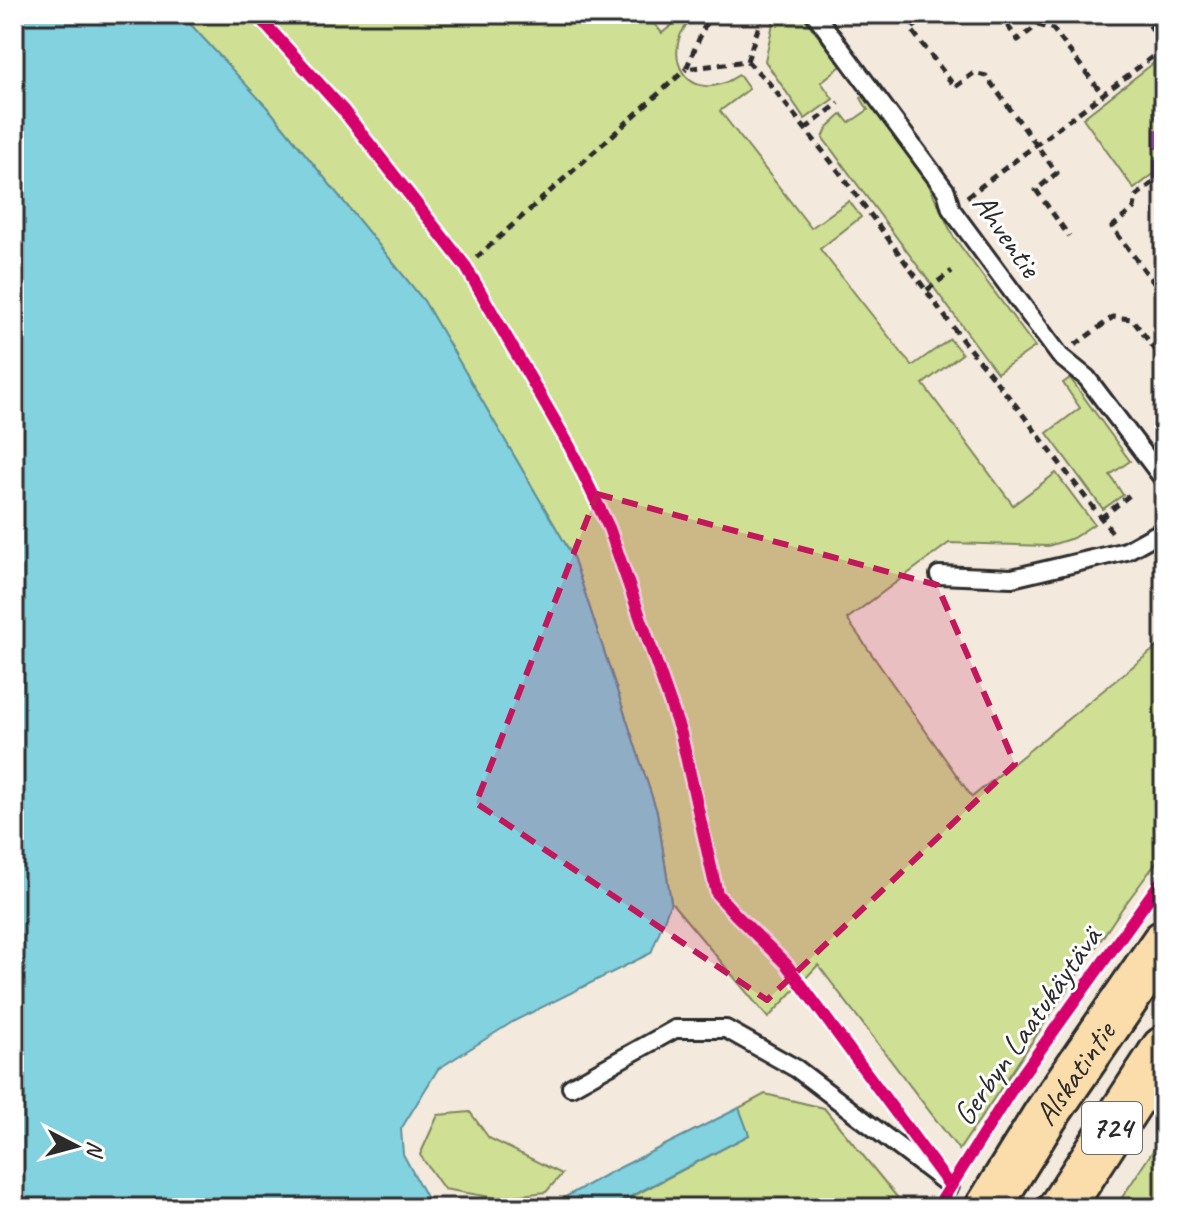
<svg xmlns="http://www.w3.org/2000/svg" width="1178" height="1222" font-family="Caveat,sans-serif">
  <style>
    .green { fill: #cfdf93; stroke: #7d855f; stroke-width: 2 }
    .water { fill: #83d2e0; stroke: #608f98; stroke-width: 2 }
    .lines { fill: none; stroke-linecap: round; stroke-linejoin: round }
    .service-casing { stroke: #2b2b2b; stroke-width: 22 }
    .primary-casing { stroke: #2b2b2b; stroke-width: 50 }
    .path { stroke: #2b2b2b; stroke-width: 5; stroke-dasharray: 8 6; stroke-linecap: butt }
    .service { stroke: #fff; stroke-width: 16 }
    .primary { stroke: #fbddab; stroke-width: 44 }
    .quiet { stroke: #8e44ad; stroke-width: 10; stroke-dasharray: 20 10; stroke-linecap: butt }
    .cycleway-casing { stroke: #fff; stroke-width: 17 }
    .cycleway { stroke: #d6006c; stroke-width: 12 }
    .marked { fill: #c2185b; fill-opacity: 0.2; stroke: #c2185b; stroke-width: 6; stroke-dasharray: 16 10; stroke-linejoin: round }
    .labels { text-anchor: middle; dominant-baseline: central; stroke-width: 6; stroke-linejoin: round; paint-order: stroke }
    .shield { fill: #fff; stroke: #6b6b6b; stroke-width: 2 }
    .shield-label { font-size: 30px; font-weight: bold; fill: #2b2b2b }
    .street-label { font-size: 32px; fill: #2b2b2b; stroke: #fff }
  </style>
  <rect width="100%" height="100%" fill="#f4e9dd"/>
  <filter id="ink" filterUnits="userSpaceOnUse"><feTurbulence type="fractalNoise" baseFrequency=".0125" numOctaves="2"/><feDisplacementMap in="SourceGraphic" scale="16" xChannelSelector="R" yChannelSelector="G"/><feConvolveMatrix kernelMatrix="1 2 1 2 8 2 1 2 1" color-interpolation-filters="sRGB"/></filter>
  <g filter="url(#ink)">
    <path class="green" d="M181,14H646L662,33L686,14H691L694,18C688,24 681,30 679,39C671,67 690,94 721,84C727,83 733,78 739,75L749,89L720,111L811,228L849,201L861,217L820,249L912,366L950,339L962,354L923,384L1013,505L1056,473L1094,524L1073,538L1048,546L949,543L847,619L972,797L1164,641V852L1121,910L959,1150L818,965L768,1018L671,902L657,812L573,557L424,301L272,113Z
      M775,14H801L841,66L821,82L833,99L805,119L765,61Z
      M1164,55V166L1134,189L1083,118Z
      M864,96L929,185L953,236L1035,347L997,373L823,138L827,128L842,114L849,123L868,110L861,98Z
      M1070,378L1130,461L1110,475L1123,495L1103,509L1047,433L1080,408L1063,383Z
      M765,1094L824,1108L897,1197L892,1208H620L618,1204L749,1135L739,1108Z
      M470,1112L489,1138L562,1174L546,1192L496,1198L444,1189L420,1155L438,1115Z
      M1164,1134V1208H1115Z"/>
    <path class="water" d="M14,14H181L272,113L424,301L573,557L657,812L671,902L651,953L514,1021L438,1069L401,1129L403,1154L427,1199L445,1208H14Z
      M739,1108L749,1135L618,1203L620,1208H537L549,1206L609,1173Z"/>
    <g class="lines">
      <g class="service-casing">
        <path id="service" d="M815,14L946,191L951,209L1060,356L1087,378L1164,480
          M939,575L1012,578L1126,551L1164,530
          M571,1087L675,1029H726L797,1069L950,1186"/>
      </g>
      <g class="primary-casing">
        <g id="primary">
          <path id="s1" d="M988,1208L1045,1116L1164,943"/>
          <path d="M1061,1208L1164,1049"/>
        </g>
      </g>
      <path class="path" d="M730,14L709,16L686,69L747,61L763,14
        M930,14L911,29L955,87L974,73L986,76L1057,173L1036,190L1069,236
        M999,14L1018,40L1038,25L1053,29L1103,95
        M1141,14L1164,44
        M747,61L769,83L840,173L963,341L1017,407L1114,535
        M805,129L839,103
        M1164,174L1136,196L1134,208L1112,227L1154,283L1164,277
        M967,197L1164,48
        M466,267L686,69
        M927,290L952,271
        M1075,345L1113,317L1132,319L1164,361
        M1101,518L1131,494"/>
      <use href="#service" class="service"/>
      <use href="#primary" class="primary"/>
      <path class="quiet" d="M1158,179V120L1164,105"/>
      <g class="cycleway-casing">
        <path id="cycleway" d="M256,14L343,110L466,267L570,447L609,528L681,734L717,894L736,915L786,964L950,1186
          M937,1208L1012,1089L1164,877"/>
      </g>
      <use href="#cycleway" class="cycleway"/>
    </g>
  </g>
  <path class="marked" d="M597,494L937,585L1015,764L767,1000L476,803Z"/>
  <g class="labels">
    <rect class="shield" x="1082" y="1102" width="60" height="52" rx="6"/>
    <g class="shield-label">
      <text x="1112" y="1128">724</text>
    </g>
    <g class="street-label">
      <text transform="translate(1007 235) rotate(55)">Ahventie</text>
      <text transform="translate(1027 1026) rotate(-55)">Gerbyn Laatukäytävä</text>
      <text stroke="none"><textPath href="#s1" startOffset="160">Alskatintie</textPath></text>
    </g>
  </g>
  <rect width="1178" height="1222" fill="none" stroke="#fff" stroke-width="48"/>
  <rect x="24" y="24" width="1130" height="1174" fill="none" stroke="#2b2b2b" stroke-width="3" filter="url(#ink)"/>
  <g transform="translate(76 1146) rotate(96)" stroke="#ffffff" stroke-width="6" paint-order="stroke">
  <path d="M0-6L14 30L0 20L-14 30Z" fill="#2b2b2b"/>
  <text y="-12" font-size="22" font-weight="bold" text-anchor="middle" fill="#2b2b2b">N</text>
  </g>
</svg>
